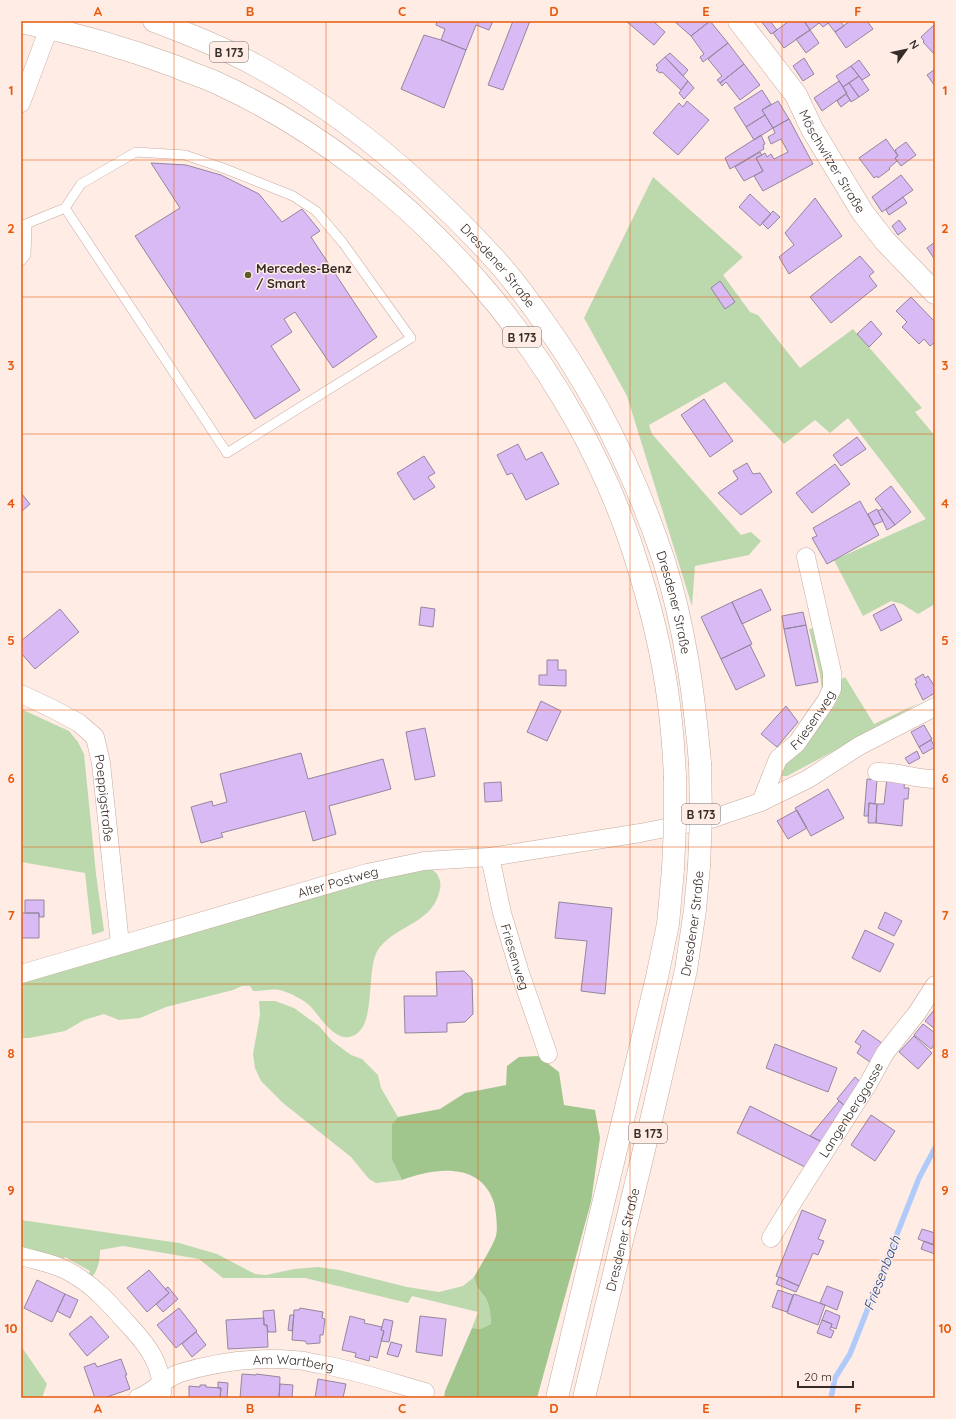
<svg xmlns="http://www.w3.org/2000/svg" width="956" height="1419" font-family="Quicksand,sans-serif">
  <style>
    .green { fill: #bcd8ad }
    .forest { fill: #a1c68d }
    .lines { fill: none; stroke-linecap: round; stroke-linejoin: round }
    .stream { stroke: #b0cbf9; stroke-width: 5.5 }
    .building { fill: #d9baf5; stroke: #93879e }
    .service-casing { stroke: #c7ab9f; stroke-width: 10 }
    .minor-casing { stroke: #c7ab9f; stroke-width: 19 }
    .secondary-casing { stroke: #c7ab9f; stroke-width: 23 }
    .primary-casing { stroke: #c7ab9f; stroke-width: 23 }
    .service { stroke: #fff; stroke-width: 9 }
    .minor { stroke: #fff; stroke-width: 18 }
    .secondary { stroke: #fff; stroke-width: 22 }
    .primary { stroke: #fff; stroke-width: 22 }
    .primary-bridge-casing { stroke: #c7ab9f; stroke-width: 23; stroke-linecap: butt }
    .primary-bridge { stroke: #fff; stroke-width: 22 }
    .grid { fill: none; stroke: #e8590c; stroke-width: 1; stroke-opacity: 0.55 }
    .poi-dot { fill: #5e5c29; stroke: #feece5; stroke-width: 1.5 }
    .labels { text-anchor: middle; dominant-baseline: central; stroke-width: 3; stroke-linejoin: round; paint-order: stroke }
    .shield { fill: #feece5; stroke: #726660; stroke-width: 1 }
    .shield-label { font-size: 12px; font-weight: bold; fill: #362c27 }
    .street-label { font-size: 13px; fill: #362c27; stroke: #feece5 }
    .poi-label { font-size: 13px; font-weight: bold; fill: #362c27; stroke: #feece5; text-anchor: start }
    .water-label { font-size: 14px; font-style: italic; fill: #254b8d; stroke: #feece5 }
    .neatline { fill: none; stroke: #e8590c; stroke-width: 1.5 }
    .grid-label { font-size: 13px; text-anchor: middle; font-weight: bold; fill: #e8590c }
  </style>
  <rect width="100%" height="100%" fill="#feece5"/>
  <path class="green" d="M653,177L743,257L723,275L750,312L758,315L800,368L853,329L922,408L915,412L935,436V604L918,614L902,604L891,601L863,616L834,560L926,519L848,418L830,433L815,420L784,444L725,382L649,425L652,434L741,535L751,532L761,541L749,555L695,566L692,606L627,396L584,318Z
    M818,627L822,643L824,692H822L820,674L809,629Z
    M845,677L874,724L919,703L875,729L787,776H783L781,771L837,682Z
    M21,709L69,731L78,742L84,754L96,874L104,931L92,935L85,873L21,862Z
    M427,867C434,870 438,873 440,881C441,887 440,890 438,896C429,923 397,926 380,947C363,967 380,1031 349,1037C333,1040 319,1015 310,1006C304,1000 294,995 286,992C275,987 265,991 253,991L250,986H242L233,990L166,1007L140,1018L119,1020L104,1014L84,1020L65,1031L29,1038H21V980L328,888Z
    M259,1001H275L294,1008L319,1026L332,1041L351,1055L362,1059L378,1075L381,1088L398,1117L392,1124V1160L402,1180L376,1183L369,1179L351,1157L283,1103L261,1081L255,1068L253,1054L260,1015Z
    M21,1220L179,1243L217,1254L255,1274L266,1275L294,1269L318,1267L339,1270L407,1287L439,1292L463,1286L474,1277L477,1287L486,1298L490,1310L491,1324L480,1329L472,1328L478,1312L412,1296L408,1303L305,1278H223L199,1259L123,1246L100,1250C100,1262 98,1269 91,1279L88,1276L90,1271L65,1257L62,1263L21,1252Z
    M21,1346L47,1384L42,1398H21Z"/>
  <path class="forest" d="M538,1056L559,1072L564,1105L595,1110L600,1138L591,1202L537,1398H444L445,1391L472,1328L480,1329L491,1324L490,1310L486,1298L477,1287L474,1277C480,1266 492,1248 496,1236C498,1229 496,1210 494,1203C481,1161 434,1168 402,1180L392,1160V1124L398,1117L440,1109L465,1093L506,1085L507,1066L519,1057Z"/>
  <g class="lines">
    <path class="stream" d="M831,1398L835,1378L850,1354L919,1178L935,1148"/>
  </g>
  <path class="building" d="M437,21H493L489,30L476,25L466,50L441,40L445,29L436,25Z
    M513,21H530L503,90L488,85Z
    M626,21H653L665,32L654,45Z
    M674,21H710L691,36Z
    M710,21L728,43L703,62L700,57L704,54L691,36Z
    M761,21H770L777,30L771,34Z
    M789,21H804L810,30L784,48L773,33Z
    M804,21H831L823,27L819,23L810,30Z
    M831,21H840L844,26L835,32L828,23Z
    M850,21H867L873,29L846,48L835,32Z
    M935,24V55L923,42L924,41L921,37Z
    M810,30L819,43L806,53L796,39Z
    M424,35L441,40L466,50L444,108L401,89Z
    M728,43L744,64L720,83L717,80L722,76L708,59Z
    M670,53L688,70L683,76L665,57Z
    M665,57L688,81L681,90L662,72L660,73L656,70L658,68L656,65Z
    M804,58L814,74L803,81L793,66Z
    M859,60L870,75L862,80L851,66Z
    M744,64L760,85L740,100L726,82L722,86L720,83Z
    M851,66L859,76L843,87L836,76Z
    M935,69V86L927,75Z
    M859,76L869,90L859,97L849,83Z
    M688,81L694,88L684,99L679,93Z
    M839,81L847,93L822,111L814,98Z
    M849,83L859,97L851,102L843,87Z
    M762,90L771,104L762,110L765,115L746,127L734,108Z
    M846,94L850,100L841,107L837,101Z
    M687,101L709,120L678,155L653,133L679,103L683,107Z
    M778,101L789,119L773,128L762,110Z
    M765,115L773,128L754,140L746,127Z
    M789,119L813,164L763,191L754,176L763,171L756,158L765,153L767,157L771,154L774,159L788,152L781,139L771,144L768,137L775,133L773,128Z
    M761,135L765,144L763,145L764,149L730,169L725,158Z
    M886,139L898,156L895,158L897,161L889,168L890,169L878,178L877,176L874,178L859,158Z
    M906,142L916,155L901,166L895,158L898,156L895,150Z
    M760,152L762,155L756,158L763,171L744,181L735,167Z
    M151,163L186,165L221,175L259,194L282,222L302,209L320,231L311,237L377,337L333,368L295,312L284,319L292,332L271,346L300,390L255,419L135,236L180,208Z
    M901,175L913,190L882,212L872,197Z
    M750,194L771,214L760,226L739,207Z
    M903,197L907,203L889,215L886,210Z
    M815,198L842,236L789,274L779,257L794,245L785,233Z
    M773,211L780,217L768,229L762,223Z
    M899,220L906,229L898,235L892,226Z
    M935,242V260L927,248Z
    M860,256L874,272L869,276L877,286L831,323L810,297Z
    M720,281L735,302L725,309L711,288Z
    M911,297L935,322V342L930,346L924,339L919,344L902,327L907,322L896,311Z
    M871,321L882,334L869,347L857,334Z
    M704,399L733,441L710,457L681,415Z
    M857,437L866,449L841,466L833,455Z
    M518,444L526,460L542,452L559,484L526,500L512,473L507,475L497,455Z
    M424,456L435,473L428,477L435,487L414,500L397,473Z
    M747,463L753,474L760,473L772,492L741,515L718,493L738,479L733,471Z
    M835,464L850,484L812,513L796,493Z
    M891,486L911,512L895,525L875,499Z
    M21,493L30,504L21,512Z
    M860,501L879,535L827,564L812,538L817,536L813,528Z
    M877,509L883,521L874,525L868,514Z
    M882,509L895,525L887,530L878,511Z
    M761,589L771,610L742,624L732,602Z
    M732,602L752,644L721,659L701,617Z
    M894,604L902,620L881,631L873,615Z
    M421,607L435,609L433,627L419,625Z
    M60,609L79,632L35,669L21,653V641Z
    M803,612L806,625L784,629L782,616Z
    M806,625L818,682L796,686L784,629Z
    M750,645L765,676L736,690L721,659Z
    M547,660H558V670H566V686L539,685V675H547Z
    M923,674L925,678L928,676L935,687V693L923,700L915,684L917,683L915,679Z
    M541,701L561,711L547,741L527,732Z
    M786,706L798,722L777,747L761,734Z
    M924,725L932,739L919,747L911,732Z
    M425,728L435,776L415,780L406,732Z
    M931,740L935,747L923,754L919,747Z
    M917,751L920,758L909,764L905,758Z
    M301,753L308,779L383,759L391,789L329,806L336,834L313,841L305,811L221,833L223,837L201,843L191,807L212,801L213,806L227,802L220,774Z
    M887,778L905,780L904,788H909L908,799H904L902,826L876,823L877,804H884Z
    M867,779L877,780L875,804L869,803L868,816H864Z
    M501,782L502,801L485,802L484,783Z
    M828,789L844,818L811,836L795,808Z
    M869,803L877,804L876,823H868Z
    M797,810L807,828L788,839L777,821Z
    M25,900H44V917H39V913H25Z
    M559,902L612,908L605,994L581,991L587,941L555,938Z
    M885,912L902,921L894,936L878,928Z
    M21,913H39V938H21Z
    M865,930L894,944L880,972L852,958Z
    M464,971L472,979L473,1014L465,1022L447,1023V1032L405,1033L404,996H437L436,972Z
    M935,1009V1029L925,1021Z
    M923,1024L935,1033V1044L931,1049L914,1035Z
    M863,1030L882,1043L870,1062L857,1053L861,1046L855,1042Z
    M914,1036L932,1053L918,1069L899,1052Z
    M775,1044L837,1068L828,1092L766,1068Z
    M855,1077L864,1085L846,1107L837,1099Z
    M839,1101L849,1109L822,1142L810,1136Z
    M750,1106L822,1142L809,1169L737,1133Z
    M871,1115L895,1131L875,1161L851,1145Z
    M802,1210L826,1220L818,1239L824,1241L818,1255L813,1253L799,1286L776,1276Z
    M922,1229L935,1233L933,1245L918,1239Z
    M924,1241L935,1245V1254L921,1249Z
    M149,1270L169,1293L147,1312L127,1288Z
    M779,1277L799,1286L796,1292L776,1284Z
    M37,1280L65,1294L52,1322L24,1308Z
    M827,1286L843,1292L837,1310L820,1303Z
    M168,1287L178,1299L163,1312L156,1304L169,1293L165,1289Z
    M778,1290L793,1295L787,1312L772,1307Z
    M65,1294L78,1300L70,1318L57,1311Z
    M794,1294L825,1305L818,1325L787,1313Z
    M179,1308L197,1331L176,1348L157,1325Z
    M300,1308L323,1312L322,1318L325,1319L323,1335H320V1343L307,1344L305,1341L292,1340L294,1310H299Z
    M274,1310L276,1332H268L267,1325H264L263,1311Z
    M826,1310L840,1316L836,1329L831,1327L832,1324L822,1320Z
    M290,1315H294L292,1331L288,1330Z
    M91,1316L109,1337L87,1356L69,1334Z
    M350,1316L365,1320L364,1323L382,1327L381,1330L384,1331L377,1358L370,1356L369,1361L355,1357L356,1353L342,1350Z
    M420,1316L446,1319L442,1356L416,1352Z
    M264,1318V1325H267L268,1347L228,1349L226,1320Z
    M384,1319L393,1321L389,1342L381,1341L384,1331L381,1330Z
    M822,1320L832,1324L830,1329L834,1331L831,1338L817,1333Z
    M196,1332L206,1345L192,1357L182,1344Z
    M391,1342L402,1345L398,1357L387,1354Z
    M121,1359L127,1375H125L130,1389L104,1398H95L84,1367L95,1363L97,1367Z
    M242,1374L256,1375V1374L280,1377L279,1398H240Z
    M318,1379L346,1384L343,1398H315Z
    M218,1382L228,1383L227,1398H220L221,1388H218Z
    M280,1384L293,1385L292,1398H279Z
    M200,1385H206V1387L221,1388L220,1398H189V1386L200,1387Z"/>
  <g class="lines">
    <g class="service-casing">
      <path id="service" d="M21,226L65,208L81,184L136,152L185,155L223,168L293,196L316,211L343,243L411,338L227,453L65,208
        M21,261L26,255L27,224"/>
    </g>
    <g class="minor-casing">
      <g id="minor">
        <path d="M21,103L49,28"/>
        <path id="s1" d="M21,694L53,709L79,723L95,737L101,763L120,944"/>
        <path d="M877,772C896,771 915,779 934,779"/>
        <path id="s2" d="M761,802L778,759L797,743L826,701L832,689V672L806,557"/>
        <path id="s3" d="M490,857L502,913L519,970L548,1054"/>
        <path id="s4" d="M21,974L367,873L424,861L490,857L640,833L711,819L761,802L808,779L859,746L935,707"/>
        <path id="s5" d="M771,1238L799,1192L868,1084L885,1053L917,1013L935,985"/>
        <path d="M21,1256C38,1261 58,1264 73,1274C94,1286 110,1304 125,1321C135,1332 145,1342 152,1355C159,1367 162,1380 162,1393"/>
        <path id="s6" d="M138,1398C154,1392 163,1379 180,1373C216,1362 257,1357 295,1360C303,1360 311,1363 319,1364C355,1370 390,1382 425,1392"/>
      </g>
    </g>
    <g class="secondary-casing">
      <g id="secondary">
        <path id="s7" d="M739,21L796,95L812,129L863,213L885,241L935,293"/>
      </g>
    </g>
    <g class="primary-casing">
      <g id="primary">
        <path id="s8" d="M154,21C189,34 224,48 257,66C319,100 375,142 426,190C449,211 471,233 492,256C510,275 526,297 541,318C595,392 635,474 664,561C685,627 694,695 700,763"/>
        <path d="M21,22C74,33 126,48 177,67C190,73 204,77 217,83C415,174 580,365 640,573C655,622 666,672 671,722C673,740 674,758 675,776"/>
        <path d="M557,1398L657,977L668,924L673,869"/>
        <path id="s9" d="M584,1398L650,1125L686,970L695,910L699,866"/>
      </g>
    </g>
    <use href="#service" class="service"/>
    <use href="#minor" class="minor"/>
    <use href="#secondary" class="secondary"/>
    <use href="#primary" class="primary"/>
    <g class="primary-bridge-casing">
      <path id="primary-bridge" d="M699,866L701,816L700,763
        M673,869L675,825V776"/>
    </g>
    <use href="#primary-bridge" class="primary-bridge"/>
  </g>
  <path class="grid" d="M174,21V1398M326,21V1398M478,21V1398M630,21V1398M782,21V1398M21,160H935M21,297H935M21,434H935M21,572H935M21,710H935M21,847H935M21,984H935M21,1122H935M21,1260H935"/>
  <circle class="poi-dot" cx="248" cy="275" r="4"/>
  <g class="labels">
    <g class="shield">
      <rect x="210" y="42" width="38" height="20" rx="3"/>
      <rect x="503" y="327" width="38" height="20" rx="3"/>
      <rect x="682" y="804" width="38" height="20" rx="3"/>
      <rect x="629" y="1123" width="38" height="20" rx="3"/>
    </g>
    <g class="shield-label">
      <text x="229" y="52">B 173</text>
      <text x="522" y="337">B 173</text>
      <text x="701" y="814">B 173</text>
      <text x="648" y="1133">B 173</text>
    </g>
    <g class="street-label">
      <text stroke="none"><textPath href="#s7" startOffset="169">Möschwitzer Straße</textPath></text>
      <text stroke="none"><textPath href="#s8" startOffset="427">Dresdener Straße</textPath></text>
      <text stroke="none"><textPath href="#s8" startOffset="811">Dresdener Straße</textPath></text>
      <text stroke="none"><textPath href="#s2" startOffset="99">Friesenweg</textPath></text>
      <text stroke="none"><textPath href="#s1" startOffset="148">Poeppigstraße</textPath></text>
      <text stroke="none"><textPath href="#s4" startOffset="330">Alter Postweg</textPath></text>
      <text stroke="none"><textPath href="#s9" startOffset="487">Dresdener Straße</textPath></text>
      <text stroke="none"><textPath href="#s3" startOffset="103">Friesenweg</textPath></text>
      <text stroke="none"><textPath href="#s5" startOffset="151">Langenberggasse</textPath></text>
      <text stroke="none"><textPath href="#s9" startOffset="163">Dresdener Straße</textPath></text>
      <text stroke="none"><textPath href="#s6" startOffset="164">Am Wartberg</textPath></text>
    </g>
    <g class="poi-label">
      <text x="256" y="268">Mercedes-Benz<tspan x="256" dy="15">/ Smart</tspan></text>
    </g>
    <g class="water-label">
      <text transform="translate(882 1273) rotate(-69)">Friesenbach</text>
    </g>
  </g>
  <rect width="956" height="1419" fill="none" stroke="#feece5" stroke-width="44"/>
  <g transform="translate(906 50) rotate(57)" stroke="#feece5" stroke-width="3" paint-order="stroke">
  <path d="M0-3L7 15L0 10L-7 15Z" fill="#362c27"/>
  <text y="-6" font-size="11" font-weight="bold" text-anchor="middle" fill="#362c27">N</text>
  </g>
  <path d="M798 1381v6h55v-6" fill="none" stroke="#362c27" stroke-width="2"/>
  <text x="804" y="1381" font-size="12" fill="#362c27" stroke="#feece5" stroke-width="3" paint-order="stroke">20 m</text>
  <rect x="22" y="22" width="912" height="1375" class="neatline"/>
  <g class="grid-label">
    <text x="98" y="16">A</text>
    <text x="250" y="16">B</text>
    <text x="402" y="16">C</text>
    <text x="554" y="16">D</text>
    <text x="706" y="16">E</text>
    <text x="858" y="16">F</text>
    <text x="11" y="95">1</text>
    <text x="945" y="95">1</text>
    <text x="11" y="233">2</text>
    <text x="945" y="233">2</text>
    <text x="11" y="370">3</text>
    <text x="945" y="370">3</text>
    <text x="11" y="508">4</text>
    <text x="945" y="508">4</text>
    <text x="11" y="645">5</text>
    <text x="945" y="645">5</text>
    <text x="11" y="783">6</text>
    <text x="945" y="783">6</text>
    <text x="11" y="920">7</text>
    <text x="945" y="920">7</text>
    <text x="11" y="1058">8</text>
    <text x="945" y="1058">8</text>
    <text x="11" y="1195">9</text>
    <text x="945" y="1195">9</text>
    <text x="11" y="1333">10</text>
    <text x="945" y="1333">10</text>
    <text x="98" y="1413">A</text>
    <text x="250" y="1413">B</text>
    <text x="402" y="1413">C</text>
    <text x="554" y="1413">D</text>
    <text x="706" y="1413">E</text>
    <text x="858" y="1413">F</text>
  </g>
</svg>
